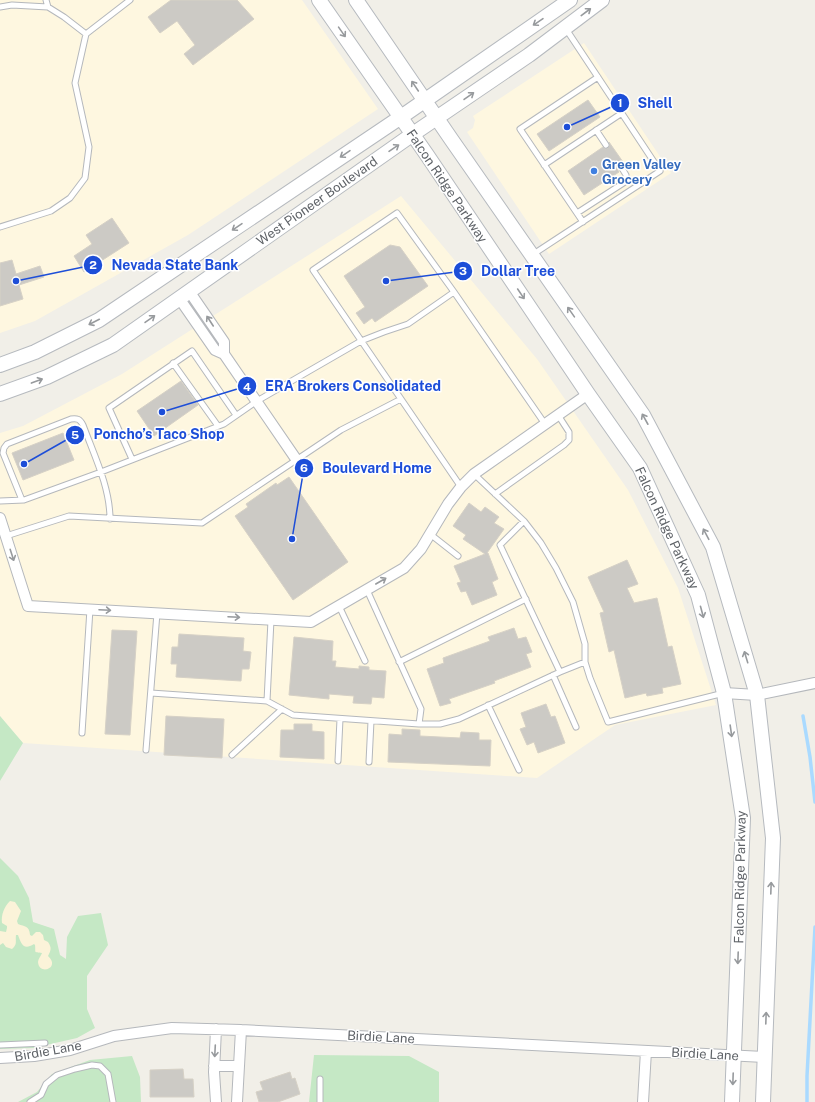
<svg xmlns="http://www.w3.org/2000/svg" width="815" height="1102" font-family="'Public Sans',sans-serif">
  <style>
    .commercial { fill: #fef7e0 }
    .green { fill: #c5e8c5 }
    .sand { fill: #fbf3d9 }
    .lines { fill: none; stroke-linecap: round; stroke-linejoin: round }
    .stream { stroke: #aadaff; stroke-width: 3.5 }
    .building { fill: #cccac5; stroke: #d6d1c6 }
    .service-casing { stroke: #b5b8bc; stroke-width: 7 }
    .minor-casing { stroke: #b5b8bc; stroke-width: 12 }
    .secondary-casing { stroke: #b6babf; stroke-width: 16 }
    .service { stroke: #fff; stroke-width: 5 }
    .minor { stroke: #fff; stroke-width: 10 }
    .secondary { stroke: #fff; stroke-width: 14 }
    .oneway { stroke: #979a9d }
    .shop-dot { fill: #3f7fe0; stroke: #fff; stroke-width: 1.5 }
    .labels { text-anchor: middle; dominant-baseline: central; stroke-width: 3; stroke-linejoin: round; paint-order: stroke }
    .shop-label { font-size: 13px; font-weight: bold; fill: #366cbe; stroke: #fff; text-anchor: start }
    .street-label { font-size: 13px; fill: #5f6368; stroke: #fff }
    .leader { fill: none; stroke: #1d4ed8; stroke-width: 1.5 }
    .callout-dot { fill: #1d4ed8; stroke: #fff; stroke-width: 1.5 }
    .mark-label { font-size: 12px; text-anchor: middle; font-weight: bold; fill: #fff }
    .callout-label { font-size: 14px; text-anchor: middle; font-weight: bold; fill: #1d4ed8; stroke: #fff; stroke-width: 3; stroke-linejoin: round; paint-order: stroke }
  </style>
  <rect width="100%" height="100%" fill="#f1efe8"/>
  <path class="commercial" d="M0,0H302L378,109L188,235L35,321L0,333Z
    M584,43L671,173L549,254L467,132L473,128L475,120L473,116Z
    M401,196L537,359L628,490L678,588L716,705L615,725L537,778L23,743L0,716V433L23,426L122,374Z"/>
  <path class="green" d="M0,716L23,743L0,781Z
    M0,858L18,876L29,898L33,922L54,929L60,955L66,959L67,937L78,916L101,913L108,945L87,976V1009L95,1028L77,1038L33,1048L0,1049Z
    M314,1055L409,1056L439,1072V1102H309Z
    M132,1056L140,1077L141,1102H18L37,1092L52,1074L90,1060Z"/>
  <path class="sand" d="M10,901L15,902L21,911L17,921L18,924C25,927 29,925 30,935L32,936L36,932H40L43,935L44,940L48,942C52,948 51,950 48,956C61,968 39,976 38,962C38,959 41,956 42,953C33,952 36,953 35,945L34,944C23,951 21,943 18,935H16C15,941 18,944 12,949L6,947L3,943L0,945V931L6,932L7,928V926L2,923C1,915 4,907 10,901Z"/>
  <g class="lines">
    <path class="stream" d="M803,716L810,757L815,802
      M807,1102V1076L815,927"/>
  </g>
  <path class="building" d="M171,0H237L254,19L193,65L184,54L195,45L177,21L160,33L148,17Z
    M588,100L600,117L549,151L537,134Z
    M609,142L623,162L620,161L616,163V167L619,172L584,195L568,171L603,147L605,149L608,148L610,146Z
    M112,218L129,243L84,272L74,256L92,244L86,235Z
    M390,245L400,247L428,286L375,322L372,318L364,324L356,313L365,307L344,276Z
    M12,260L16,274L40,266L44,277L19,285L23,299L0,306V263Z
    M181,381L198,405L154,436L137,411Z
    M63,433L74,460L23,480L12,453Z
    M289,477L348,562L293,600L235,516L248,507L246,504L276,483L277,485Z
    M469,503L481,512L485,507L499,517L494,523L504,529L487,553H488L498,579L492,582L497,595L472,605L466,591L461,592L457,583L461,582L454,566L485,554L463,539L466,535L453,526Z
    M627,560L638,584L627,588L634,603L657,598L668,647L672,646L681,684L662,688L663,693L647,696L646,693L625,698L614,650L609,652L600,613L604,612L588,577Z
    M514,628L518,639L526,637L532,652L526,654L531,667L494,681L495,683L449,699L451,703L440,706L427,669L444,663L443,658L490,641L488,637Z
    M112,630L137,631L130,735L105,734Z
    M179,634L244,638L243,651L251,652L249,669H242L241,681L176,677L177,664H171L172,647H178Z
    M294,637L333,641L332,661H336L335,667L359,669V666L369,667V670L386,671L384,698L372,697L371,704L353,703L354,696L329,694V699L289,695Z
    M546,704L551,717L555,716L565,743L538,753L534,742L527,745L520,729L526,727L521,713Z
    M166,716L224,719L222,758L164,755Z
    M294,724H312V731L324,732V759L280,757L281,730H294Z
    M402,729L420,730V736L460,738L461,732L479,733V740H491L490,766L388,762L389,734L402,735Z
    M183,1069L184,1079H193L194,1097H150V1070Z
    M290,1072L292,1079L295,1078L300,1094L278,1102H259L256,1092L263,1090L260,1082Z"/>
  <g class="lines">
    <g class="service-casing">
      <path id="service" d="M46,0L48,7
        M0,7L12,5L48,7L64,17L86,34
        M596,130L606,145
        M544,165L622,113
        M577,213L625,182L626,175L620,165
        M583,222L520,129L598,77
        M0,227L51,211L70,198L85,178L89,147L75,83L86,34L130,0
        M532,255L660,171L566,29
        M173,363L218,426
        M132,459L109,408L192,351L236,415
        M474,474L524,521L541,543L556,568L573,602L585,644V662L590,678L608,722L724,693
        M461,487L313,270L397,213L454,292L545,424
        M495,494L564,445L569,440V432L558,415
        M22,500L3,453L4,448L7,444L71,419C77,418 80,419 83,425C94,455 110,487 110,519
        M0,501L24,500L101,472L224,424L257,401L361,341L384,332L408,324L454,292
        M524,521L500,545L560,672
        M430,534L458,556
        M6,536L69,516L202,523L341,430L401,399
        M367,590L421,709L419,724
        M339,606L365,661
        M399,662L526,599
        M553,675L576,727
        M151,693L267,701L293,715L419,724H440L459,719L560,672L585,662
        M267,701L271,620
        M488,705L519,770
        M82,733L90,609
        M146,750L157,613
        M232,755L282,709
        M338,761L340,719
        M369,762L371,721
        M0,1045L45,1043
        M30,1102L41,1095L46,1084L57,1075L75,1069L92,1065L100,1066L108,1074L113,1102
        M320,1102V1079"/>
    </g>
    <g class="minor-casing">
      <path id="minor" d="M189,291L224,342V354L296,459
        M179,298L215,350L224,354
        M0,518L28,606L311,622L404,568L421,549L448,504L461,487L474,474L588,394
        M724,693L757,695L815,683
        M216,1029L214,1072L216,1102
        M0,1058L34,1056L70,1050L114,1036L172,1028L241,1030L765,1057
        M214,1066H239
        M237,1102L241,1030
        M643,1102L646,1051"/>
    </g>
    <g class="secondary-casing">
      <path id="secondary" d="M319,0L427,155L588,394L640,468L698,595L724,693L743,818L732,1102
        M356,0L451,139L643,415L713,547L757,695L773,838L763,1102
        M0,365L35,352L99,320L401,117L570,0
        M0,394L47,377L113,345L413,134L529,55L602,0"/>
    </g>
    <use href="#service" class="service"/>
    <use href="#minor" class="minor"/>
    <use href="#secondary" class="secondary"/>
  </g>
  <defs><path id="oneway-shaft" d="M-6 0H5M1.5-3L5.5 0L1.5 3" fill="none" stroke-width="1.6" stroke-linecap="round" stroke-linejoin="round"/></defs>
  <g class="oneway">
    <use href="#oneway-shaft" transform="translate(586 12) rotate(-37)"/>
    <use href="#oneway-shaft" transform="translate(538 22) rotate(146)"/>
    <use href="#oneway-shaft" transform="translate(342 32) rotate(55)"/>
    <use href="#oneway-shaft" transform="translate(415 86) rotate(-124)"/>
    <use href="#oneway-shaft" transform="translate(469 96) rotate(-35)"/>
    <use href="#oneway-shaft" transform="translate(394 148) rotate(-34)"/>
    <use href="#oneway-shaft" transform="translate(345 154) rotate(146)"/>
    <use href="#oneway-shaft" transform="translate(237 227) rotate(146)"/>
    <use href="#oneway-shaft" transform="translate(521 294) rotate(56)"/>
    <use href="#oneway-shaft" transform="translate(571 312) rotate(-125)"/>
    <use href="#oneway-shaft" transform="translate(150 319) rotate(-35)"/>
    <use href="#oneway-shaft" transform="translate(210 321) rotate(-123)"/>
    <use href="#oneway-shaft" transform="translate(94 322) rotate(153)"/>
    <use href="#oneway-shaft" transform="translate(37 381) rotate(-20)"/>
    <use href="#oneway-shaft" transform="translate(645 419) rotate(-119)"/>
    <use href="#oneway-shaft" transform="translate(706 534) rotate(-118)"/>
    <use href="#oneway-shaft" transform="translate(12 555) rotate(72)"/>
    <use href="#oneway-shaft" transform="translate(381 581) rotate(-30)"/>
    <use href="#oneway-shaft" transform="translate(105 610) rotate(3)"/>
    <use href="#oneway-shaft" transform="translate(702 612) rotate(75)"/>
    <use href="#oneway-shaft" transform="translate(234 617) rotate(3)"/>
    <use href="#oneway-shaft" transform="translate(746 657) rotate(-107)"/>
    <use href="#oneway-shaft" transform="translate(731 731) rotate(82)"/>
    <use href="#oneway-shaft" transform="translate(771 888) rotate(-88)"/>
    <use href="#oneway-shaft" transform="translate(738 958) rotate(92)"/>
    <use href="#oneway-shaft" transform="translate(766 1018) rotate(-88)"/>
    <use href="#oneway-shaft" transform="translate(215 1051) rotate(93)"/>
    <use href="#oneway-shaft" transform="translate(733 1079) rotate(92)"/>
  </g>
  <circle class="shop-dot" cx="594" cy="171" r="4"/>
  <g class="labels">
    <g class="shop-label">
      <text x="602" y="164">Green Valley<tspan x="602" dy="15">Grocery</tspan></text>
    </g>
    <g class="street-label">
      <text transform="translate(447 186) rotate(56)">Falcon Ridge Parkway</text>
      <text transform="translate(317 201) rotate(-35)">West Pioneer Boulevard</text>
      <text transform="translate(667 528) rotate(65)">Falcon Ridge Parkway</text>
      <text transform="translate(740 877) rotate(-89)">Falcon Ridge Parkway</text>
      <text transform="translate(381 1037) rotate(3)">Birdie Lane</text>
      <text transform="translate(48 1051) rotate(-10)">Birdie Lane</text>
      <text transform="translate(705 1054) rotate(3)">Birdie Lane</text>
    </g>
  </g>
  <path class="leader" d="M567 127L620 103M16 281L93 265M386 281L463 271M162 412L247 386M24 464L75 435M292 539L304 468"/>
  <g class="callout-dot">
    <circle cx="567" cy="127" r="4"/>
    <circle cx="16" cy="281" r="4"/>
    <circle cx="386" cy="281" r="4"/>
    <circle cx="162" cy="412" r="4"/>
    <circle cx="24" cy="464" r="4"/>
    <circle cx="292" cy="539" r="4"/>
    <circle cx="620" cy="103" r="10"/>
    <circle cx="93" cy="265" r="10"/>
    <circle cx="463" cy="271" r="10"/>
    <circle cx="247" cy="386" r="10"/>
    <circle cx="75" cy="435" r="10"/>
    <circle cx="304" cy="468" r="10"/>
  </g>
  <g class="mark-label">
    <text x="620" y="107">1</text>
    <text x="93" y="269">2</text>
    <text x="463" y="275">3</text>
    <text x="247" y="391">4</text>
    <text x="75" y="439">5</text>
    <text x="304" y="472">6</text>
  </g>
  <g class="callout-label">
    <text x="655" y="108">Shell</text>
    <text x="175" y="270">Nevada State Bank</text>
    <text x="518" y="276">Dollar Tree</text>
    <text x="353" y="391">ERA Brokers Consolidated</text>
    <text x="159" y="439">Poncho’s Taco Shop</text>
    <text x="377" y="473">Boulevard Home</text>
  </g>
</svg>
